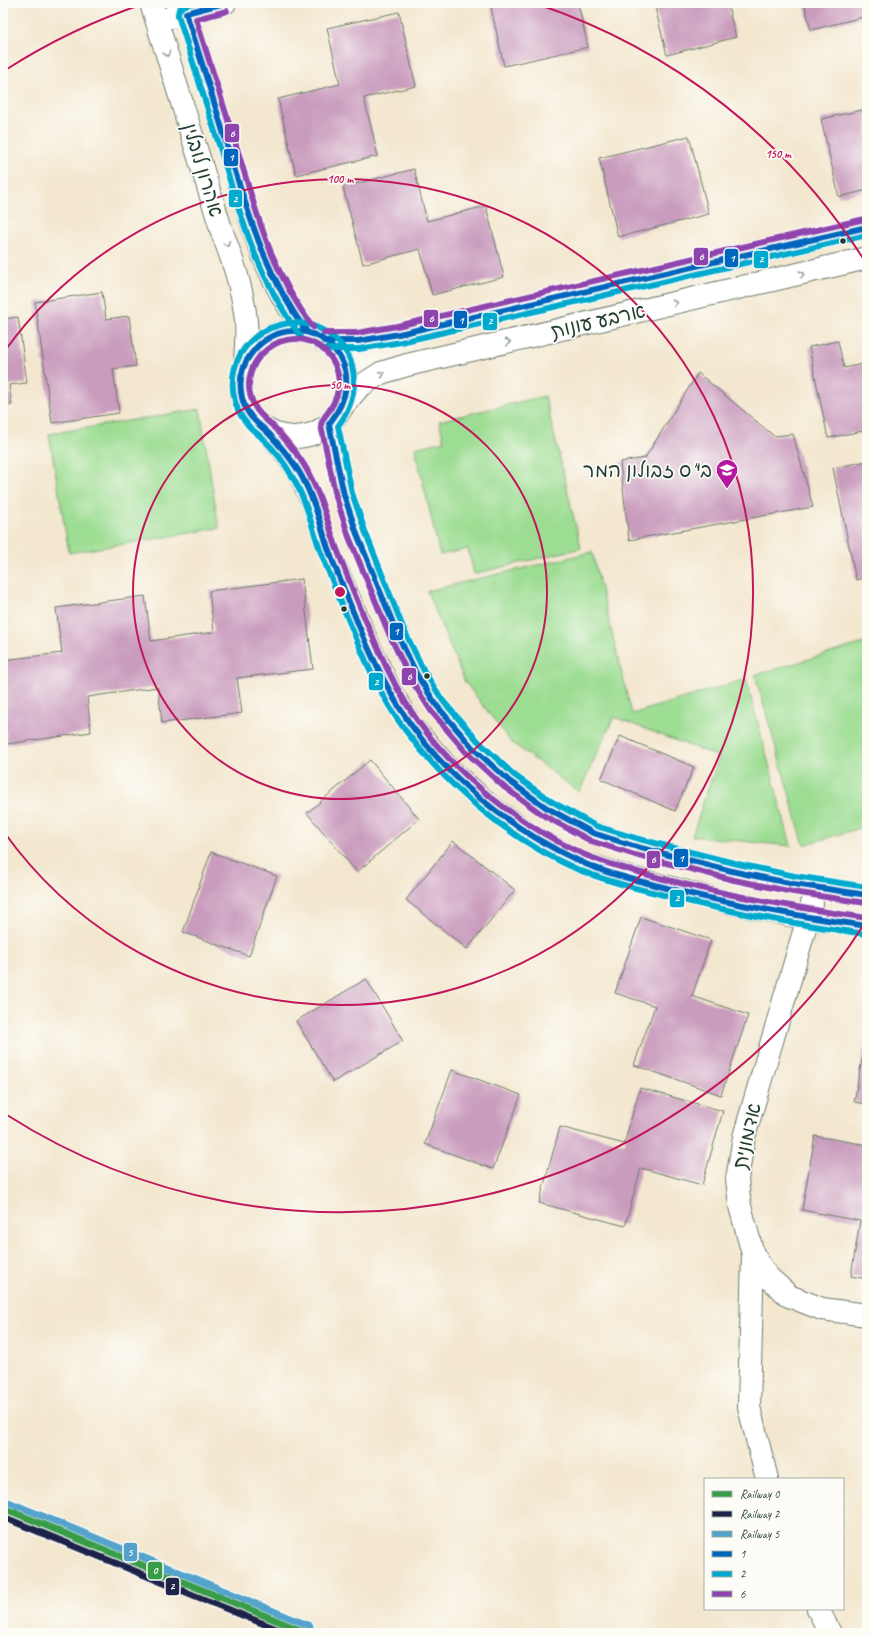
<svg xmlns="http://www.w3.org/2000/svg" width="870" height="1636" font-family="Caveat,'Playpen Sans Hebrew',sans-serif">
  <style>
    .green { fill: #9ddd93; stroke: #5e8d64 }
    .building { fill: #c99bbd }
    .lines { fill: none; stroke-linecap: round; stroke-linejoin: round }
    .minor-casing { stroke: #69786a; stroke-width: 24 }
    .minor { stroke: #fff; stroke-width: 22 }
    .bus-1-casing { stroke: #fdfcf7; stroke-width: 9 }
    .bus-2-casing { stroke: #fdfcf7; stroke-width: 9 }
    .bus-3-casing { stroke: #fdfcf7; stroke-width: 9 }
    .bus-1 { stroke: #0065bd; stroke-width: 6 }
    .bus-2 { stroke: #00a9ce; stroke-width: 6 }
    .bus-3 { stroke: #8e44ad; stroke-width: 6 }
    .rail-1-casing { stroke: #fdfcf7; stroke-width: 10 }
    .rail-2-casing { stroke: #fdfcf7; stroke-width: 10 }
    .rail-3-casing { stroke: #fdfcf7; stroke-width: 10 }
    .rail-1 { stroke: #389d48; stroke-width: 7 }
    .rail-2 { stroke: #1f234a; stroke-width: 7 }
    .rail-3 { stroke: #54a2cc; stroke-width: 7 }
    .oneway { stroke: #8f9e9a }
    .ring { fill: none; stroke: #c2185b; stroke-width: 2 }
    .bus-dot { fill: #1f3d34; stroke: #fdfcf7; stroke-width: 1.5 }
    .labels { text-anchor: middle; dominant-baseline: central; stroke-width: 3.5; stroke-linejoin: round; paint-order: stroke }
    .street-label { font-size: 20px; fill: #1f3d34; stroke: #fdfcf7 }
    .poi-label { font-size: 20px; fill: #1f3d34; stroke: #fdfcf7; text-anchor: end }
    .centre { fill: #c2185b; stroke: #fdfcf7; stroke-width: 2 }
    .ring-label { font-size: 12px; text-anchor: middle; font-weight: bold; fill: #c2185b; stroke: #fdfcf7; stroke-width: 3.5; stroke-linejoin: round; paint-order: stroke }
    .line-badge { stroke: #fdfcf7; stroke-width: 1.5 }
    .badge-label { font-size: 11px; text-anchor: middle; font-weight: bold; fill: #fff }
  </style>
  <rect width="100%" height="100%" fill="#fdfcf7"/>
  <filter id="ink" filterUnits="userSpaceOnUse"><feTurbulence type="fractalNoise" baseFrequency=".025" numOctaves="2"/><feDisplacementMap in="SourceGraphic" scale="8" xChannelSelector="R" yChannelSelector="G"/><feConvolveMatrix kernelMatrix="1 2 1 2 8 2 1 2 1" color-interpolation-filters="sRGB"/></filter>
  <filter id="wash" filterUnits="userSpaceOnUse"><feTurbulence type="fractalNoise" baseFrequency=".012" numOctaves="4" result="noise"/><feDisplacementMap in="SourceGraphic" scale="16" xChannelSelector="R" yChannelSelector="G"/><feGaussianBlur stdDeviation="0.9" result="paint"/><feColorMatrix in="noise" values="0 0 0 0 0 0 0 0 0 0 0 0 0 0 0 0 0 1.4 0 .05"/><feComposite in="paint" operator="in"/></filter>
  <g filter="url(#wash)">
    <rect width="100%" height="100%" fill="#f3e7cf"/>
    <path class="green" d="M545,396L581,548L474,574L468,549L440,555L415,448L444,441L439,421Z
      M200,409L219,528L69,553L49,434Z
      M592,552L632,714L746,679L791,846L692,836L719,757L614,717L579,792L511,742L465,682L427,591Z
      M867,642V826L804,845L755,675Z"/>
    <g id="blocks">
      <path class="building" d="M490,3H578L588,47L504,66Z
        M654,3H727L736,37L667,55Z
        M804,3H867V16L811,30Z
        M399,12L416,86L364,98L378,156L296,175L278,99L340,84L327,28Z
        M867,109V190L839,197L821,119Z
        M689,136L709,214L618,237L599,158Z
        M414,169L427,221L486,206L504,277L432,295L420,249L363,264L343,187Z
        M102,292L106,319L129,316L136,366L113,369L119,413L52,423L35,302Z
        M18,317L27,383L9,385L12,405L3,406V319Z
        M838,341L844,368L867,363V430L828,438L809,347Z
        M698,373L774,436L793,434L813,507L629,540L620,462L645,458Z
        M867,461V577L856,580L833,468Z
        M302,579L313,669L237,678L242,713L162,723L158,687L87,697L91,732L7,744L3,713V660L62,653L56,608L145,596L151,641L214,632L209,591Z
        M620,736L694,767L675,811L601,779Z
        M370,760L419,819L357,872L307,813Z
        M453,841L515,890L467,949L406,900Z
        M211,852L277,876L249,956L183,932Z
        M641,917L711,940L692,996L748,1015L721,1095L634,1065L655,1006L615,993Z
        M366,979L403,1041L333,1082L296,1021Z
        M866,1038H867V1104L854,1102Z
        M452,1070L521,1095L493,1169L425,1144Z
        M640,1088L723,1111L702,1185L641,1168L625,1226L539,1203L560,1127L624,1144Z
        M815,1136L867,1145V1279L851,1276L860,1221L802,1210Z"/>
    </g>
  </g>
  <g filter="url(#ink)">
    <use href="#blocks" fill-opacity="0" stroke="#69786a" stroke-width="1"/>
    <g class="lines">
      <g class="minor-casing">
        <path id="minor" d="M151,3L222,232C233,261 243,290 246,321C247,334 246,348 245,361
          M183,3C199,54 215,106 231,157C249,218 266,283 307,332
          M171,17L225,3
          M241 384a53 53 0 1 1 106 0a53 53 0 1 1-106 0Z
          M324,341H358L399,334L867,227
          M342,407L359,387L381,373L407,365L867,258
          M329,424L344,495L357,534L397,633L417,675L437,706L472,747L509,781L547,808L593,833L637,847L736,872L794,884L867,895
          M266,430L284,451L299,472L313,503L327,546L369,646L390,690L411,725L449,769L490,806L530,835L580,862L628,877L730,903L789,915L867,926
          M812,904L744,1137L737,1179L740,1206L753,1254L767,1276L789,1296L822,1309L867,1315
          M753,1254L749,1407L767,1479
          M818,1609L830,1633"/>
      </g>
      <use href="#minor" class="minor"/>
      <g class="bus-1-casing">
        <path id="bus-1" d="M225,3L186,13C201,60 216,108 230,155C250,219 267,278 307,332
          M324,341H358L399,334L867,227
          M867,895L794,884L736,872L637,847L593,833L547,808L509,781L472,747L437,706L417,675L397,633L357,534L344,495L329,424C347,401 355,372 333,348C323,337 308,330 294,331C277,331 261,340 251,354C236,373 237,403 255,421C260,426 266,430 271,436C283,449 296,464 304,481C317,505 322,533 332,559C352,609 371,661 399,707C440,773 508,828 579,861C604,873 632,879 659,886C727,904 797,916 867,926"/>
      </g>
      <g class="bus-2-casing">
        <path id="bus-2" d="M193,3C185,5 178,6 178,15C192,60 207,106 221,151C241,218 258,279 301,337
          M324,349H359L401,342L867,235
          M866,934C795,924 725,912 656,893C630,887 604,880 579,870C511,840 449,789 405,730C379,695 362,653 345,612C337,592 329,573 321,553C312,528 307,501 293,478C285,463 273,448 261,437C257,433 252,430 248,425C231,407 228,377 240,355C249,340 263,329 280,325C298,320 315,324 330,335C361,357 360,397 338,426L352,493L365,531L404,630L424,671L443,701L478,741L514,775L551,801L596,826L639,839L738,864L795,876L867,887"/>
      </g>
      <g class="bus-3-casing">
        <path id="bus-3" d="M227,11L196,19C211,65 225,112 240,158C258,220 274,275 313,327
          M324,333H357L397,326L865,219
          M866,903L793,892L734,880L635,855L591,841L543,815L504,787L466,752L431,711L410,678L390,636L349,537L336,497L321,425C322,419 325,416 329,411C335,402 339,392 339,381C338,370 334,360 326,352C289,316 230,362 255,407C260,416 269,422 277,430C290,445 303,460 311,478C323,500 328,525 337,549C349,581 362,613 376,644C387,670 400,696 417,720C458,777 519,825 583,854C608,865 635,871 660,878C728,896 797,908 867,918"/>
      </g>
      <use href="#bus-1" class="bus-1"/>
      <use href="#bus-2" class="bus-2"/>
      <use href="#bus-3" class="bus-3"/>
      <g class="rail-1-casing">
        <path id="rail-1" d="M3,1508L307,1633"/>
      </g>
      <g class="rail-2-casing">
        <path id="rail-2" d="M3,1517L286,1633"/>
      </g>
      <g class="rail-3-casing">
        <path id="rail-3" d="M6,1501L310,1626"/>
      </g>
      <use href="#rail-1" class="rail-1"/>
      <use href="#rail-2" class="rail-2"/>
      <use href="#rail-3" class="rail-3"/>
    </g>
    <defs><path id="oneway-chevron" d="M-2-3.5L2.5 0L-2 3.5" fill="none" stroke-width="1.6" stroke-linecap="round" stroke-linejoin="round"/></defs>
    <g class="oneway">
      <use href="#oneway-chevron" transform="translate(167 54) rotate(73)"/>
      <use href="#oneway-chevron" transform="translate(227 244) rotate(68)"/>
      <use href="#oneway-chevron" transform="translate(802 274) rotate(-14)"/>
      <use href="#oneway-chevron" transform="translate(675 303) rotate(-13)"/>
      <use href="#oneway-chevron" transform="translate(508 342) rotate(-13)"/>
      <use href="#oneway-chevron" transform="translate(382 374) rotate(-24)"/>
    </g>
  </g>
  <g class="ring">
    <circle cx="340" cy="592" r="207"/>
    <path d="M4 352A413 413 0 1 1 4 832"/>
    <path d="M866 921A620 620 0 0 1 7 1115M7 69A620 620 0 0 1 143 4M537 4A620 620 0 0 1 866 263"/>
  </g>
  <defs>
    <g id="school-pin" transform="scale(1.15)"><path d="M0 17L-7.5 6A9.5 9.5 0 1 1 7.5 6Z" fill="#b5179e" stroke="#fdfcf7"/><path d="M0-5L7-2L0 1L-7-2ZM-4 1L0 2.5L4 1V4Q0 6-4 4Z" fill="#fff"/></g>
  </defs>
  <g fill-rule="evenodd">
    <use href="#school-pin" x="727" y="470"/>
  </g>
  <g class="bus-dot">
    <circle cx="843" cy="241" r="3.5"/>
    <circle cx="344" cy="609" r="3.5"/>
    <circle cx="427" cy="676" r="3.5"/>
  </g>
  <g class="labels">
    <g class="street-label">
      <text transform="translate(203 170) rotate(73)">אהרון לובלין</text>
      <text transform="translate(598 321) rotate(-13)">ארבע עונות</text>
      <text transform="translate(747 1136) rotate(-77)">אדמונית</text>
    </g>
    <g class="poi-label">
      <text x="712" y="470">בי"ס זבולון המר</text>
    </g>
  </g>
  <circle cx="340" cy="592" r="6" class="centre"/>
  <g class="ring-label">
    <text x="778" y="158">150 m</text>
    <text x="340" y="183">100 m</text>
    <text x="340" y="389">50 m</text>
  </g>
  <g class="line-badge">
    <rect x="224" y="123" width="16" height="20" rx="4" fill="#8e44ad"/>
    <rect x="223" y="148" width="16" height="19" rx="4" fill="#0065bd"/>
    <rect x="228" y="189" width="15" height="19" rx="4" fill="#00a9ce"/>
    <rect x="693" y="247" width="16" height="19" rx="4" fill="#8e44ad"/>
    <rect x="724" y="248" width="15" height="20" rx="4" fill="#0065bd"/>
    <rect x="753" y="250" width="16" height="19" rx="4" fill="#00a9ce"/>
    <rect x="423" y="309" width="16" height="19" rx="4" fill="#8e44ad"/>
    <rect x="453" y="310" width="15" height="19" rx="4" fill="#0065bd"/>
    <rect x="482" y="312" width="16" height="19" rx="4" fill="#00a9ce"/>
    <rect x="389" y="622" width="15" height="19" rx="4" fill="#0065bd"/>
    <rect x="401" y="667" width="16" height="19" rx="4" fill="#8e44ad"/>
    <rect x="368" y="672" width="16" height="19" rx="4" fill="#00a9ce"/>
    <rect x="673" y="848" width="16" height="20" rx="4" fill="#0065bd"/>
    <rect x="646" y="850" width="15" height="19" rx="4" fill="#8e44ad"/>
    <rect x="669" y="889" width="16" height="19" rx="4" fill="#00a9ce"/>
    <rect x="123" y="1542" width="15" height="20" rx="4" fill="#54a2cc"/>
    <rect x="147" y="1561" width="16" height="19" rx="4" fill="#389d48"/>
    <rect x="165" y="1577" width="15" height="19" rx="4" fill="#1f234a"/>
  </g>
  <g class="badge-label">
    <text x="232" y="137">6</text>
    <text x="231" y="161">1</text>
    <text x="235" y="203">2</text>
    <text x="701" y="260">6</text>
    <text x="732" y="262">1</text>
    <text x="761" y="263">2</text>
    <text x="431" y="322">6</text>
    <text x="461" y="324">1</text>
    <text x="490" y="325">2</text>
    <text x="396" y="635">1</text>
    <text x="409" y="680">6</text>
    <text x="376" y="686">2</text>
    <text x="681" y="862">1</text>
    <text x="653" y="863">6</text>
    <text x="677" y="902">2</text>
    <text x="130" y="1556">5</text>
    <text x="155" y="1574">0</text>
    <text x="172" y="1590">2</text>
  </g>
  <rect width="870" height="1636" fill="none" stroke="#fdfcf7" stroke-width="16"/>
  <rect x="704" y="1478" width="140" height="132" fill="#fdfcf7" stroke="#a4b0a9"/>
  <rect x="712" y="1491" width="20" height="6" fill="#389d48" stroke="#a4b0a9"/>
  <text x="740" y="1498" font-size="12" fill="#1f3d34">Railway 0</text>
  <rect x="712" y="1511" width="20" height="6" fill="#1f234a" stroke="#a4b0a9"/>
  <text x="740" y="1518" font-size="12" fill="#1f3d34">Railway 2</text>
  <rect x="712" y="1531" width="20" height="6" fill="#54a2cc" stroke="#a4b0a9"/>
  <text x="740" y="1538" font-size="12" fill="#1f3d34">Railway 5</text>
  <rect x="712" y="1551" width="20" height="6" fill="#0065bd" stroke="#a4b0a9"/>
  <text x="740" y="1558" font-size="12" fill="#1f3d34">1</text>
  <rect x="712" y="1571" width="20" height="6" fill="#00a9ce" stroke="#a4b0a9"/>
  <text x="740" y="1578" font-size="12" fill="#1f3d34">2</text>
  <rect x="712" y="1591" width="20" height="6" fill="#8e44ad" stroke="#a4b0a9"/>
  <text x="740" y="1598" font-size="12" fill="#1f3d34">6</text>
</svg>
